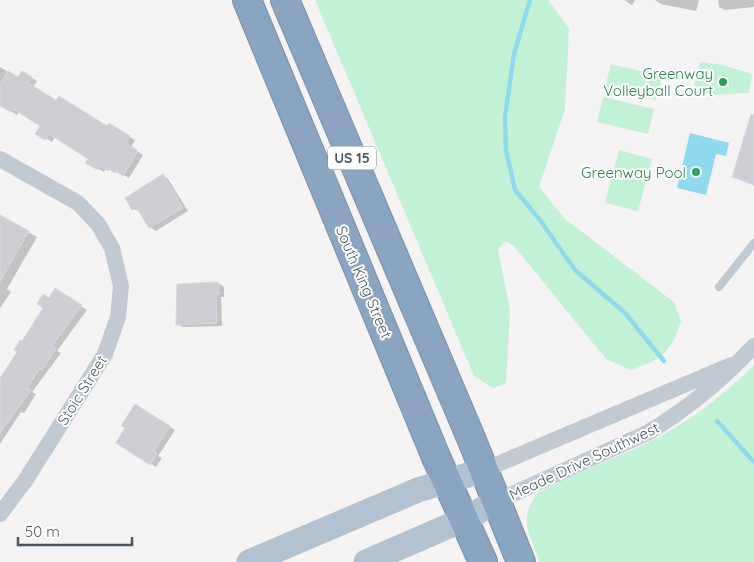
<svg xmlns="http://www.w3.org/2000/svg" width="754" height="562" font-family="Quicksand,sans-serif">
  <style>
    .green { fill: #c3f1d5 }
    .water { fill: #90daee }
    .shadow { fill: #0003 }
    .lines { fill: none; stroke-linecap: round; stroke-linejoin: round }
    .stream { stroke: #90daee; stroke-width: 4.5 }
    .building { fill: #cdcfd5; stroke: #d7d9de }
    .highway-casing { stroke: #7690ad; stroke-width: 30 }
    .lane { stroke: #c1cad2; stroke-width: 8 }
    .street { stroke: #c1cad2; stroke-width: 16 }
    .primary { stroke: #b3c2d1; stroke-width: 25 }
    .highway { stroke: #8ba5c1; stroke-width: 28 }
    .leisure-dot { fill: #2e9e5b; stroke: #fff; stroke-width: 2 }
    .labels { text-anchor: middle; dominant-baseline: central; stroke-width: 4; stroke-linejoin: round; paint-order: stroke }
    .shield { fill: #fff; stroke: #808990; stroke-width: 1 }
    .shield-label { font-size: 14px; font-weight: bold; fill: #4a5661 }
    .leisure-label { font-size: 15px; fill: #27864d; stroke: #fff; text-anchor: end }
    .street-label { font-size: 15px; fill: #4a5661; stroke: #fff }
  </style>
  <rect width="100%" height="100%" fill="#f5f3f3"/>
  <path class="green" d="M315,0H548L569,28L565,109L539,187L565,219L674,302L681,321C672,352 660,361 630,370L606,359L514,246L506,241L498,249L510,310L506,383L493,388L474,376Z
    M700,62L723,65L752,74L749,93L708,95L693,90Z
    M611,64L662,76L656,100L605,88Z
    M603,97L654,109L648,134L597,122Z
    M619,150L652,159L638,211L605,203Z
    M754,365V562H540C530,535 517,519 538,493C573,473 613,460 649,442C688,423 724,395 754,365Z"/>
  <path class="water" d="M690,133L729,143L726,156L716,154L706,195L677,188Z"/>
  <path class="shadow" d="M624,0H635L632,5Z
    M655,0H699L696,11L661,4Z
    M718,0H754V7L725,10L719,7Z
    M0,67L18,78L22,72L37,81L33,87L57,102L108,128L110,125L135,140L131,147L143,155L129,178L116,170L115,173L106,168L104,172L87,162L89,158L55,137L52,142L37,133L42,126L19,112L17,115L0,104Z
    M163,176L168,179L188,211L156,231L150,227L140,211L133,209Z
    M0,216L37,237L7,289L11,292L0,308Z
    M218,283L224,287V297H221L222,326L183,327L177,324Z
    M56,290L87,310L57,351L61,353L32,392L36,394L24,413L21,412L0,444V379Z
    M135,405L175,430L158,456L162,458L156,467L118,443L127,428Z"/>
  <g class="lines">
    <path class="stream" d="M530,0L514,54L505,117L506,150L515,190L540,220L575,270L625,313L664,361
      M717,421L754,462"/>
  </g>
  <path class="building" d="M8,71L18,77L22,71L32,77L28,83L56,100L59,96L107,126L109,123L130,136L126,143L138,151L123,176L110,168L108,171L100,166L98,170L85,163L88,159L49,134L45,140L35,134L40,126L13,109L11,112L0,106V84Z
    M751,114L754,115V185L732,177Z
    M163,174L183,208L149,228L136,207L132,210L125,198Z
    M0,215L29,231L0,282Z
    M218,282L219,294H216L217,323L176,325L177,284Z
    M55,288L82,305L52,346L56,349L42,370L40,368L27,388L31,390L0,433V378L17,352L14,350L20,340L22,341L43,308L37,304L43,294L49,298Z
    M135,404L170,426L154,451L157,454L150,465L116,443L125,428L121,426Z"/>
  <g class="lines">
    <g class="highway-casing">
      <path id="highway" d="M247,0L436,457L483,562
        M285,0L471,438L521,562"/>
    </g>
    <path class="lane" d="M719,287L754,243"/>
    <path class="street" d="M0,159L78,203L98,224L112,248L121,286L118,317L105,354L25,481L0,514
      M484,470L731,365
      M495,502L647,433C688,409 722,380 754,346"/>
    <path class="primary" d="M249,562L418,490L484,470
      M366,562L465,519L495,502"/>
    <use href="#highway" class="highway"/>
  </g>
  <g class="leisure-dot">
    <circle cx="723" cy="82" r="5"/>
    <circle cx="696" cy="172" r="5"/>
  </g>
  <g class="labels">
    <rect class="shield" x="328" y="146.5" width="48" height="23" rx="4"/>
    <g class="shield-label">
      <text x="352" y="158">US 15</text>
    </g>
    <g class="leisure-label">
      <text x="713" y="73">Greenway<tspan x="713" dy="17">Volleyball Court</tspan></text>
      <text x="686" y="172">Greenway Pool</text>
    </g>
    <g class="street-label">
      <text transform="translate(364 282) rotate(67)">South King Street</text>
      <text transform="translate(82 390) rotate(-58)">Stoic Street</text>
      <text transform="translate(584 461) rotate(-25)">Meade Drive Southwest</text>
    </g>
  </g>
  <path d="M18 537v8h114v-8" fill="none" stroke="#4a5661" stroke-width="2.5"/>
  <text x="25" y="537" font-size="15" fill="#4a5661" stroke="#ffffff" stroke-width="4" paint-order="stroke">50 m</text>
</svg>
